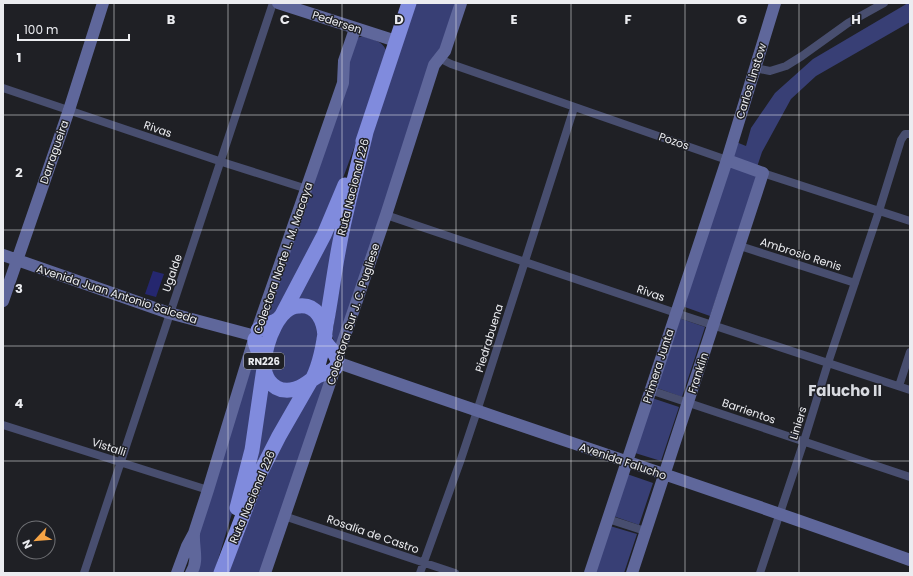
<svg xmlns="http://www.w3.org/2000/svg" width="913" height="576" font-family="Poppins,sans-serif">
  <style>
    .green { fill: #383f75 }
    .building { fill: #25276f }
    .lines { fill: none; stroke-linecap: round; stroke-linejoin: round }
    .street { stroke: #484e6f; stroke-width: 8 }
    .secondary { stroke: #5f679b; stroke-width: 12 }
    .highway { stroke: #808bdd; stroke-width: 15 }
    .grid { fill: none; stroke: #ebecf0; stroke-width: 1; stroke-opacity: 0.55 }
    .labels { text-anchor: middle; dominant-baseline: central; stroke-width: 3; stroke-linejoin: round; paint-order: stroke }
    .shield { fill: #1f2025; stroke: #aeafb3; stroke-width: 1 }
    .shield-label { font-size: 10px; font-weight: bold; fill: #ebecf0 }
    .street-label { font-size: 11px; fill: #ebecf0; stroke: #1f2025 }
    .district-label { font-size: 15px; font-weight: bold; fill: #d9dbe1; stroke: #1f2025 }
    .grid-label { font-size: 13px; text-anchor: middle; font-weight: bold; fill: #ebecf0; stroke: #1f2025; stroke-width: 3; stroke-linejoin: round; paint-order: stroke }
  </style>
  <rect width="100%" height="100%" fill="#1f2025"/>
  <path class="green" d="M414,3H456L338,343H335L332,336L351,202Z
    M908,3H910V22L816,76L791,99L762,152L757,167L730,158L736,142L746,146L751,128L775,93L813,59Z
    M363,36C372,40 382,40 386,50L358,137L328,219L274,315L268,320L267,313L357,38Z
    M730,164L758,174L710,316L682,306Z
    M351,178L325,313L291,302Z
    M308,312L319,325C317,341 316,369 302,381C299,383 294,384 290,386L274,380L270,358L276,335L292,313Z
    M679,318L705,327L682,397L657,388Z
    M255,355L256,357L257,380L236,500L214,573H195L196,543Z
    M326,381L262,573H226L264,475L314,383Z
    M263,386L299,394L248,484Z
    M652,398L679,407L661,461L635,453Z
    M627,474L653,483L639,525L613,516Z
    M610,526L637,534L624,573H595Z"/>
  <path class="building" d="M153,271L164,274L156,297L145,294Z"/>
  <g class="lines">
    <path class="street" d="M441,56L443,60L451,64L727,160
      M755,68L770,71L786,66L802,56L848,23L884,3
      M3,88L222,162L307,189
      M763,173L910,221
      M386,215L676,313L910,390
      M740,246L855,283
      M899,386L910,352
      M650,390L910,477
      M3,425L208,490
      M284,516L455,573
      M608,519L645,531
      M84,573C146,383 211,193 273,3
      M420,573L460,462L477,411L574,108
      M760,573L804,441L828,363L879,211L901,140L905,134H910"/>
    <path class="secondary" d="M278,3L396,41
      M3,255L169,313L255,336
      M3,301L69,110L103,3
      M336,362C527,429 720,491 910,560
      M177,573L187,546L194,533L208,490L255,336L343,83L344,61L355,29
      M191,573C199,561 193,547 194,534
      M265,573L335,368L336,362L386,215L434,65L445,51L461,3
      M590,573L727,160L775,3
      M632,573L763,173L727,160"/>
    <path class="highway" d="M363,141L409,3
      M282,315L324,235L345,185
      M258,330C264,324 273,324 280,318
      M325,336C324,321 317,304 299,306C294,306 289,308 285,312C271,324 257,365 269,381C278,393 292,392 304,385C307,383 311,381 313,378C321,361 324,343 326,325C331,299 334,273 339,247C346,208 357,170 366,132
      M255,339C254,348 263,355 264,365
      M324,339C327,347 335,351 337,359
      M313,379C321,372 329,375 335,368
      M237,508L252,450L264,368
      M221,573L256,481L279,436L310,382"/>
  </g>
  <path class="grid" d="M114,3V573M228,3V573M342,3V573M456,3V573M571,3V573M685,3V573M799,3V573M3,115H910M3,230H910M3,346H910M3,461H910"/>
  <g class="labels">
    <rect class="shield" x="244" y="353" width="40" height="16" rx="3"/>
    <g class="shield-label">
      <text x="264" y="361">RN226</text>
    </g>
    <g class="street-label">
      <text transform="translate(337 22) rotate(18)">Pedersen</text>
      <text transform="translate(751 81) rotate(-73)">Carlos Linstow</text>
      <text transform="translate(158 129) rotate(19)">Rivas</text>
      <text transform="translate(674 141) rotate(19)">Pozos</text>
      <text transform="translate(54 152) rotate(-71)">Darragueira</text>
      <text transform="translate(353 187) rotate(-76)">Ruta Nacional 226</text>
      <text transform="translate(801 254) rotate(18)">Ambrosio Renis</text>
      <text transform="translate(283 258) rotate(-71)">Colectora Norte L. M. Macaya</text>
      <text transform="translate(172 273) rotate(-71)">Ugalde</text>
      <text transform="translate(651 293) rotate(19)">Rivas</text>
      <text transform="translate(117 294) rotate(18)">Avenida Juan Antonio Salceda</text>
      <text transform="translate(353 314) rotate(-72)">Colectora Sur J. C. Pugliese</text>
      <text transform="translate(489 338) rotate(-73)">Piedrabuena</text>
      <text transform="translate(658 366) rotate(-72)">Primera Junta</text>
      <text transform="translate(698 373) rotate(-72)">Franklin</text>
      <text transform="translate(749 411) rotate(19)">Barrientos</text>
      <text transform="translate(798 423) rotate(-73)">Liniers</text>
      <text transform="translate(109 447) rotate(18)">Vistalli</text>
      <text transform="translate(623 461) rotate(19)">Avenida Falucho</text>
      <text transform="translate(252 497) rotate(-67)">Ruta Nacional 226</text>
      <text transform="translate(373 534) rotate(19)">Rosalía de Castro</text>
    </g>
    <g class="district-label">
      <text x="845" y="390">Falucho II</text>
    </g>
  </g>
  <g class="grid-label">
    <text x="171" y="24">B</text>
    <text x="285" y="24">C</text>
    <text x="399" y="24">D</text>
    <text x="514" y="24">E</text>
    <text x="628" y="24">F</text>
    <text x="742" y="24">G</text>
    <text x="856" y="24">H</text>
    <text x="19" y="62">1</text>
    <text x="19" y="177">2</text>
    <text x="19" y="293">3</text>
    <text x="19" y="408">4</text>
  </g>
  <rect width="913" height="576" fill="none" stroke="#ebecf0" stroke-width="8"/>
  <g transform="translate(36 540) rotate(244)"><circle r="19" fill="#1f2025" stroke="#717276"/>
  <path d="M0-3L7 15L0 10L-7 15Z" fill="#f5a345"/>
  <text y="-6" font-size="11" font-weight="bold" text-anchor="middle" fill="#ebecf0">N</text>
  </g>
  <path d="M18 34v6h111v-6" fill="none" stroke="#ebecf0" stroke-width="2"/>
  <text x="24" y="34" font-size="12" fill="#ebecf0" stroke="#1f2025" stroke-width="3" paint-order="stroke">100 m</text>
</svg>
